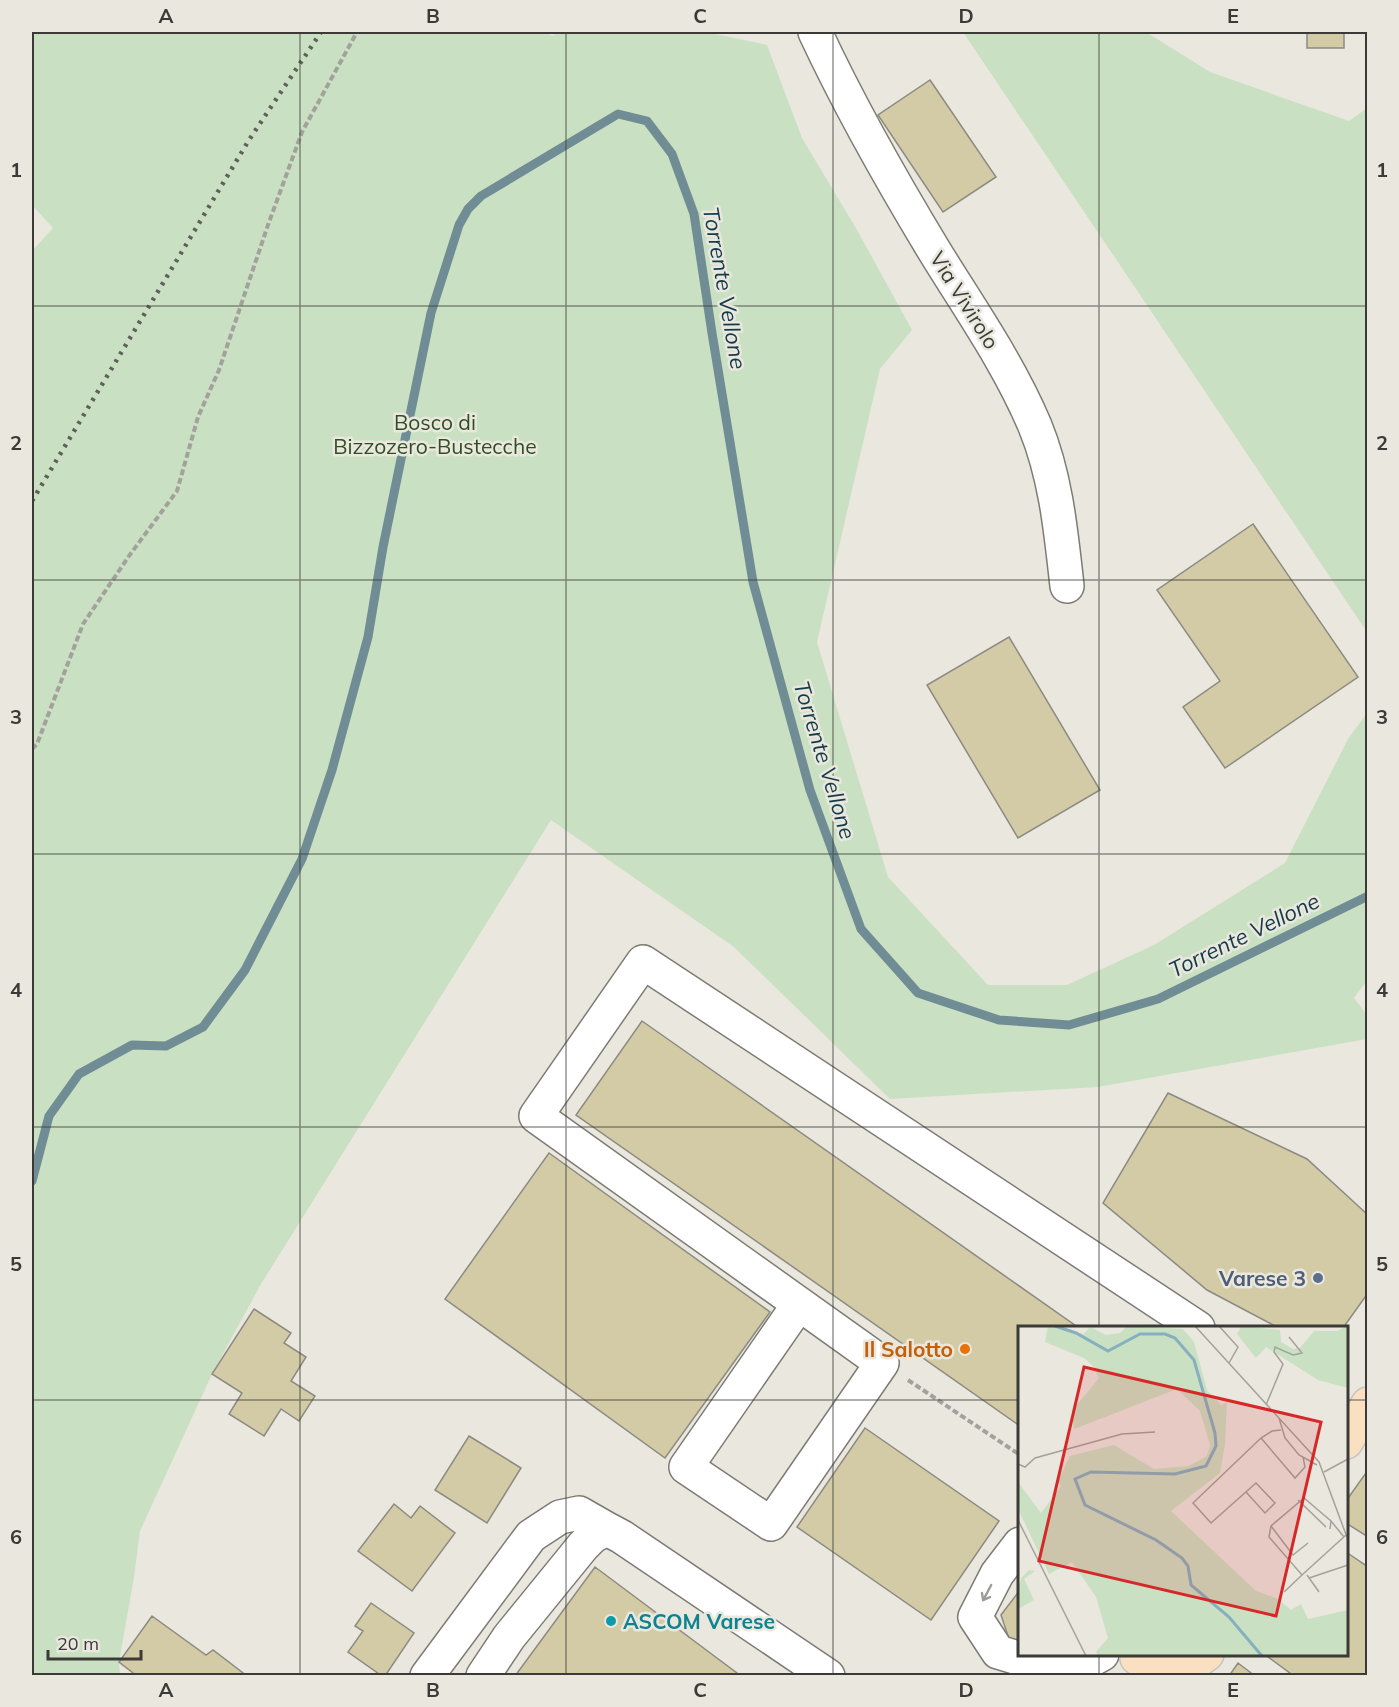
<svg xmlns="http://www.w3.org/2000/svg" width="1399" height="1707" font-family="Mulish,sans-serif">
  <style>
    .green { fill: #cae0c2 }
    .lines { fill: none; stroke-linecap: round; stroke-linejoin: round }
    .stream { stroke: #708d96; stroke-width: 9 }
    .building { fill: #d3cba6; stroke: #8c8a82; stroke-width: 1.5 }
    .minor-casing { stroke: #7d7b73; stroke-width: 36 }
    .major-casing { stroke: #c4c4c3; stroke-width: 36 }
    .path { stroke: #a3a19b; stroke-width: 4; stroke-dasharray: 6 3; stroke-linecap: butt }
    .minor { stroke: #fff; stroke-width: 33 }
    .major { stroke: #fae0c1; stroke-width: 33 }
    .rail { stroke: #605f5a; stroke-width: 4.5; stroke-dasharray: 3 6; stroke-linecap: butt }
    .oneway { stroke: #9d9c9b }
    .grid { fill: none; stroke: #3b3a37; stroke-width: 1.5; stroke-opacity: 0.55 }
    .service-dot { fill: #5c6f8a; stroke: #e9e7de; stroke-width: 2 }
    .food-dot { fill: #e8710a; stroke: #e9e7de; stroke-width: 2 }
    .culture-dot { fill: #0f9aa8; stroke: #e9e7de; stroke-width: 2 }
    .labels { text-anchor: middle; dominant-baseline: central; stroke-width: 5; stroke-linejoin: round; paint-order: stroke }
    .street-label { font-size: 21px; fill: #3b3a37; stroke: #e9e7de }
    .park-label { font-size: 21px; fill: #2f4f22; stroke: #e9e7de }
    .service-label { font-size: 21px; font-weight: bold; fill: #4e5e75; stroke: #e9e7de; text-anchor: end }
    .food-label { font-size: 21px; font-weight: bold; fill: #c56008; stroke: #e9e7de; text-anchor: end }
    .culture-label { font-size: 21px; font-weight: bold; fill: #0d838f; stroke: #e9e7de; text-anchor: start }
    .water-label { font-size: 22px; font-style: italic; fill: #143b47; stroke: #e9e7de }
    .inset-river { fill: none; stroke: #86b0bf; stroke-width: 3 }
    .inset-road { fill: none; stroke: #a3a29b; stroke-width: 1.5 }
    .view { fill: #d62828; fill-opacity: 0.15; stroke: #d62828; stroke-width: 3 }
    .inset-edge { fill: none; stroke: #3b3a37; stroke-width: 3 }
    .neatline { fill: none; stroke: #3b3a37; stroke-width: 2 }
    .grid-label { font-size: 20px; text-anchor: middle; font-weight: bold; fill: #3b3a37 }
  </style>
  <rect width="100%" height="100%" fill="#e9e7de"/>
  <path class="green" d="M32,32H543L553,36L557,32H706L767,45L802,138L857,230L912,330L880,369L817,642L888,877L988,985H1067L1154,945L1285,863L1348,739L1367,713L1368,979L1354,998L1367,1015V1039L1098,1087L890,1099L734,947L551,820L261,1284L212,1374L140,1531L134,1577L119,1662L120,1675H32V251L53,228L32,205Z
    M963,32H1146L1210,72L1349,121L1367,108V632Z"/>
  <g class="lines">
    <path class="stream" d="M32,1181L49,1116L79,1074L132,1045L166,1046L203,1027L245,970L302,859L332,770L368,637L383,547L431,313L459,225L468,209L481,196L618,114L647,121L672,154L694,214L712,333L753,582L810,790L861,929L918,993L999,1020L1069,1025L1158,999L1368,896"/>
  </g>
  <path class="building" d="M1307,32H1344V48H1307Z
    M930,80L996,177L943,212L878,115Z
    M1253,524L1358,677L1225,768L1183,707L1220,681L1157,590Z
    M1009,637L1100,790L1018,838L927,685Z
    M642,1021L1079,1328H1020V1426L576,1115Z
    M1168,1093L1307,1159L1368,1215V1293L1343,1328H1279L1207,1290L1103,1203Z
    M549,1153L770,1312L665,1458L445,1299Z
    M254,1309L291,1333L284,1343L306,1357L291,1381L315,1396L299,1421L281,1409L264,1436L229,1414L242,1393L212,1374Z
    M865,1428L999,1521L931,1620L797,1527Z
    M469,1436L521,1468L487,1523L435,1490Z
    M1368,1470V1537L1346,1523V1501Z
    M394,1504L411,1518L420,1506L455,1533L412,1591L358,1551Z
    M1346,1552L1368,1567V1676H1294L1264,1654H1346Z
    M595,1567L741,1676H515Z
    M1020,1590V1647L1010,1642L1001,1615Z
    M371,1603L414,1633L385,1676H382L348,1652L363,1631L355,1626Z
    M152,1616L206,1655L213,1650L247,1676H137L119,1662Z
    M1238,1663L1255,1676H1229Z"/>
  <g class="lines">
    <g class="minor-casing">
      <path id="minor" d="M815,32C850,107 892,181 935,252C970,309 1009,364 1035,426C1056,477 1061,532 1067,586
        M799,1304L686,1467L771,1524L882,1363L536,1116L643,962L1198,1328
        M1020,1544L997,1574L975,1617L998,1652L1068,1673L1102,1654
        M427,1676L531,1536L560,1517L579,1513L607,1529
        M483,1676L509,1637L583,1546L593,1536L607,1529L622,1537L828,1676"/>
    </g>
    <g class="major-casing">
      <path id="major" d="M1346,1442L1368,1404
        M1137,1658L1154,1668L1177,1675
        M1177,1676L1207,1654"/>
    </g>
    <path class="path" d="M32,749L37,744L83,624L129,556L177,491L198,417L219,370L268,225L302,132L357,32
      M908,1380L1020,1455"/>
    <use href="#minor" class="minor"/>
    <use href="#major" class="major"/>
    <path class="rail" d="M32,501L249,140L321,32"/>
  </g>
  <defs><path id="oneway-shaft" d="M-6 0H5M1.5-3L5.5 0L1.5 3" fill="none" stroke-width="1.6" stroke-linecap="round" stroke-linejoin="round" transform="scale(1.5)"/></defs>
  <use class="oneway" href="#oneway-shaft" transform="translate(987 1593) rotate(118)"/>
  <path class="grid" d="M300,32V1676M566,32V1676M833,32V1676M1099,32V1328M32,306H1368M32,580H1368M32,854H1368M32,1127H1368M32,1400H1020M1346,1400H1368M1099,1654V1676"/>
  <circle class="service-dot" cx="1318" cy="1278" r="6"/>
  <circle class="food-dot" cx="965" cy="1349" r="6"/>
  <circle class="culture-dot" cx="611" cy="1621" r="6"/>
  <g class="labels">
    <g class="street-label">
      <text transform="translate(965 300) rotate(58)">Via Vivirolo</text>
    </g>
    <g class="park-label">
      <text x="435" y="422">Bosco di<tspan x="435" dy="24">Bizzozero-Bustecche</tspan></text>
    </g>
    <g class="service-label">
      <text x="1306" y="1278">Varese 3</text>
    </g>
    <g class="food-label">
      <text x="953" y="1349">Il Salotto</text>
    </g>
    <g class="culture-label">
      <text x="623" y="1621">ASCOM Varese</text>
    </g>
    <g class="water-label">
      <text transform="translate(725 288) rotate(80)">Torrente Vellone</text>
      <text transform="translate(825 760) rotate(73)">Torrente Vellone</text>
      <text transform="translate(1244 935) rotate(-26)">Torrente Vellone</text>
    </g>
  </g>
  <g transform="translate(1018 1326)">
    <rect width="330" height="330" fill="#e9e7de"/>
    <path d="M30,0L66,8L72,1L88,9L102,7L109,0L165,3L176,16L189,64L203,79L209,76L207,118L202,147L153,185L238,265L260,273L273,284L283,278L290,293L330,284V330H80L78,326L90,312L78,271L54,236L31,248L0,183V156L23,187L43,160L40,155L52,130L96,119L136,143L171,140L189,130L192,119L182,85L159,63L56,103L54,85L81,52L76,41L66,32L27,16ZM224,0L262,4L263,16L275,23L282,22L296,5H319L330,0V62L300,54L248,21L238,32L219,8ZM11,244L17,245L6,253L16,274L0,283V262L4,251Z" fill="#cae0c2"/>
    <path class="inset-river" d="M37,0L58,7L90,25L122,8H147L157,12L176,34L197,107L198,120L188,140L157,148L73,146L57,153L67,179L138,214L164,232L170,240L173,259L211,291L244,330"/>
    <path class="inset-road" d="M177,0L301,136L330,214M201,0L220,21L211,37M248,79L265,38L256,26L257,21L275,29L284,27L271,11M261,92L267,112L281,129L299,139M243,112L277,152L287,141L285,131M0,138L7,141L17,132L104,108L137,106M306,146L330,133M228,166L247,187L257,177L238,157L193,197L175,177L243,112L254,105L263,104M280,174L308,201M0,194L68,330M253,200L251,211L284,249L328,209M312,203L313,195L326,211M290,217L275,229L253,200L286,172L313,195M289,249L301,266M291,252L330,239M266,266L284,249"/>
    <path class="view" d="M66,41L303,96L258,290L21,235Z"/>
    <rect width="330" height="330" class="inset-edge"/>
  </g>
  <rect width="1399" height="1707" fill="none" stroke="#e9e7de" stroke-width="66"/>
  <path d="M48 1650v9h93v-9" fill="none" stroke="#3b3a37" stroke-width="3"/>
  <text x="57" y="1650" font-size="18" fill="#3b3a37" stroke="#e9e7de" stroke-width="4.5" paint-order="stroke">20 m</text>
  <rect x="33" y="33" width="1333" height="1641" class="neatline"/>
  <g class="grid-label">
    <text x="166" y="23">A</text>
    <text x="433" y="23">B</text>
    <text x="700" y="23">C</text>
    <text x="966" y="23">D</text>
    <text x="1233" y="23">E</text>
    <text x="16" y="177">1</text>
    <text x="1382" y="177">1</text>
    <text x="16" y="450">2</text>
    <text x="1382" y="450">2</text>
    <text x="16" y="724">3</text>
    <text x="1382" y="724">3</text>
    <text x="16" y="997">4</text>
    <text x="1382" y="997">4</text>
    <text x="16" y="1271">5</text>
    <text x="1382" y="1271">5</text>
    <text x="16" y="1544">6</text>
    <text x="1382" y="1544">6</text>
    <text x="166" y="1697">A</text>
    <text x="433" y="1697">B</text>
    <text x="700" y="1697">C</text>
    <text x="966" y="1697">D</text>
    <text x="1233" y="1697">E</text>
  </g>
</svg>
